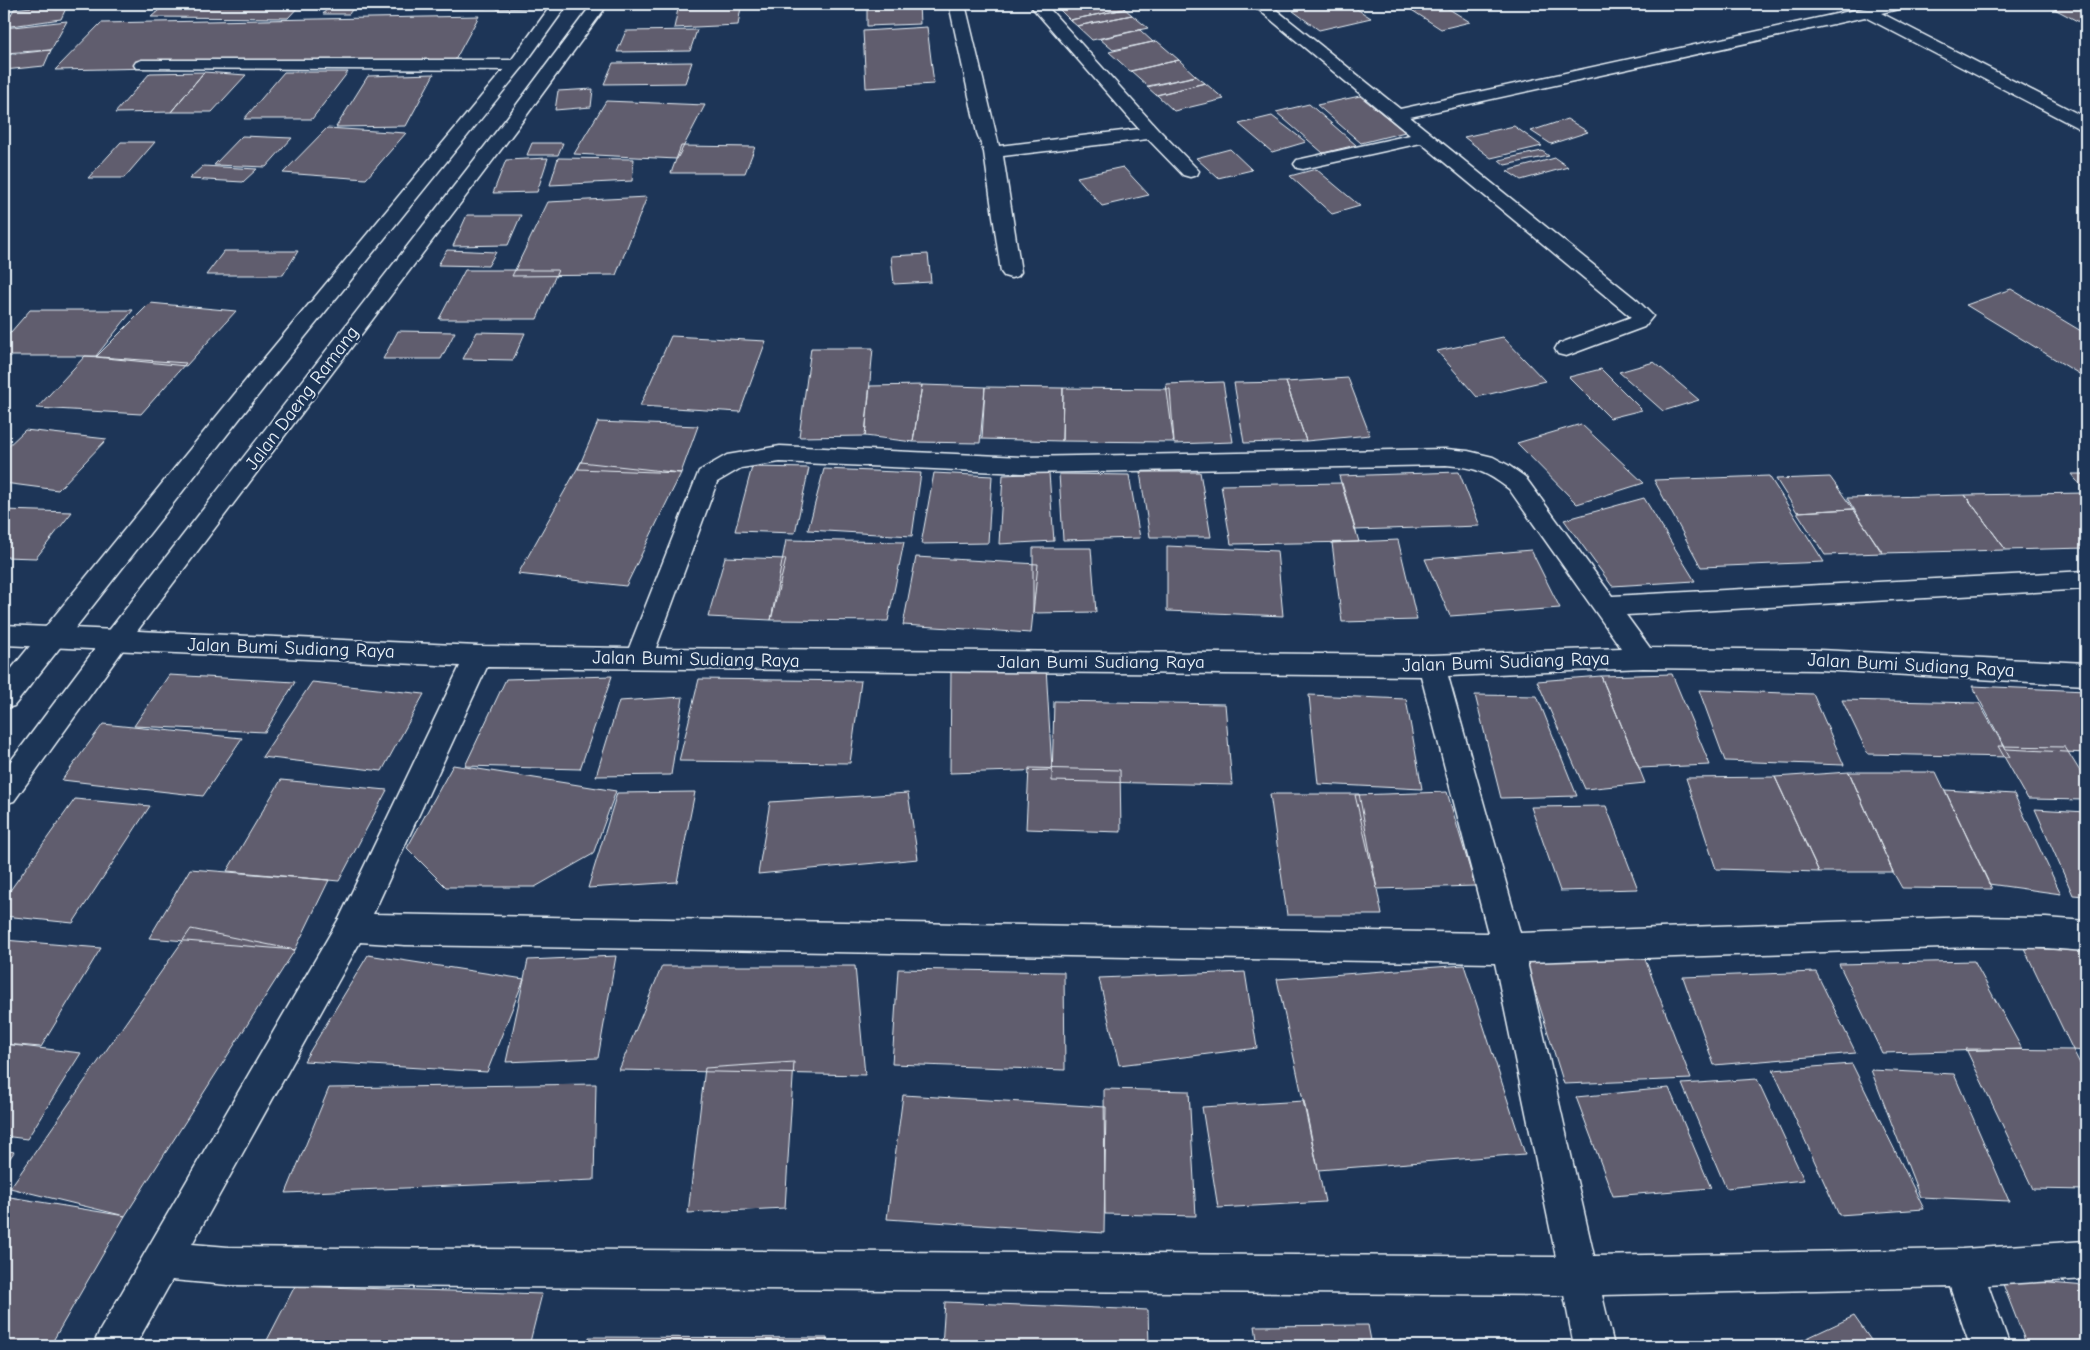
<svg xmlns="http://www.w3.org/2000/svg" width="2090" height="1350" font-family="'Comic Neue',sans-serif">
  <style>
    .building { fill: #615d6e; stroke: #e8f1f8 }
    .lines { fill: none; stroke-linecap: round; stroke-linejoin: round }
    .lane-casing { stroke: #e8f1f8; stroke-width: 3 }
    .street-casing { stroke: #e8f1f8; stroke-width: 3 }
    .secondary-casing { stroke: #e8f1f8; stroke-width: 3 }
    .lane { fill: #1d3557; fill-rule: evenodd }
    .street { fill: #1d3557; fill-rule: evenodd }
    .secondary { fill: #1d3557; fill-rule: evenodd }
    .labels { text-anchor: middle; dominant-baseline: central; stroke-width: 5; stroke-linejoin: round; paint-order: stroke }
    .street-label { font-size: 19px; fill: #e8f1f8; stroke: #1d3557 }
  </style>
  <rect width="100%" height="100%" fill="#1d3557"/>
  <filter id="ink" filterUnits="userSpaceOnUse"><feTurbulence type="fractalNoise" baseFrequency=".02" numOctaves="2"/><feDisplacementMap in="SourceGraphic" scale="10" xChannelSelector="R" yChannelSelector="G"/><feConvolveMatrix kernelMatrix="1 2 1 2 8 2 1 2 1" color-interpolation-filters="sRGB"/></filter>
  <g filter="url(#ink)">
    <path class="building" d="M58,4H68L61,19L4,27L14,9Z
      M166,4H301L288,18L151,17Z
      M331,4H356L349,14H323Z
      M440,4H489L486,8L437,9Z
      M499,4H531L530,8L497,9Z
      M867,4H919L920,24L867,26Z
      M1074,4H1119L1125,9L1070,20L1057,7Z
      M1327,4H1349L1371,18L1319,30L1293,11Z
      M1432,4H1441L1470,22L1441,29L1410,9Z
      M2045,4H2086V23L2083,24Z
      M741,7L738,25L674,28L678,9Z
      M1125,9L1132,15L1077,26L1070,20Z
      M1132,15L1148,28L1092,40L1077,26Z
      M479,16L454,62L55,70L101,23Z
      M67,21L51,50L4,53V28Z
      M927,27L934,84L866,88L863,31Z
      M697,30L690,51L617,52L626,31Z
      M1140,30L1153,42L1113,50L1100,39Z
      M1157,41L1179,60L1130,71L1109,52Z
      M51,50L44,66L4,70V55Z
      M1179,60L1196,76L1148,86L1131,71Z
      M692,62L685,83L604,84L613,63Z
      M204,72L171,112L115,113L150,73Z
      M204,72L246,75L212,112H171Z
      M284,72H348L312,119H244Z
      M434,74L406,126L336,127L368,76Z
      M1196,76L1205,83L1156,95L1147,87Z
      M1205,83L1224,99L1174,111L1157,95Z
      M593,89L591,107L555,110L558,91Z
      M1360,96L1405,132L1361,143L1317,105Z
      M606,101L705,105L677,159L574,154Z
      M1309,104L1356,145L1323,153L1276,112Z
      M1272,116L1306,142L1272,152L1239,124Z
      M1567,119L1588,132L1551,144L1531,131Z
      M1514,126L1542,146L1491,158L1464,137Z
      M327,128L406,133L366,179L283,173Z
      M242,136L292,138L266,167L214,165Z
      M121,142H155L124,178H88Z
      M532,143H563L558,155H527Z
      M681,146L755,147L745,173H671Z
      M1230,149L1252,170L1218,178L1196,158Z
      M1542,151L1549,156L1505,165L1499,160Z
      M548,158L537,192L493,193L506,160Z
      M558,158L634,159L632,181L550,185Z
      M1555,158L1568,167L1521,180L1507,171Z
      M203,166L257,169L243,182L189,179Z
      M1123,167L1149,195L1102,206L1077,177Z
      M1316,169L1360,206L1332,214L1290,176Z
      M647,197L616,275L512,276L548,202Z
      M467,215H521L508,245L453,246Z
      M447,250L496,252L488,266L438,265Z
      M224,251H298L283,275H206Z
      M928,254L931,282L894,284L891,256Z
      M465,270H558L537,319H439Z
      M2011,289L2086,334V378L1966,305Z
      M150,303L236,311L186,366L96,357Z
      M30,310H133L96,356H4V340Z
      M398,331L455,332L441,359H383Z
      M477,332L525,333L513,360L463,359Z
      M671,336L766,341L740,412L640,406Z
      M1503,337L1545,381L1477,397L1437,351Z
      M811,348H873L865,436L799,437Z
      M85,356L186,363L141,414L37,408Z
      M1654,362L1699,400L1663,411L1619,372Z
      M1601,369L1642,410L1610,418L1569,377Z
      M1348,378L1370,435L1306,441L1286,382Z
      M1223,382L1233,442L1174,444L1166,384Z
      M1286,382L1306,441L1244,443L1234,383Z
      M922,385L985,387L980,443L913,442Z
      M922,385L913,442L865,436L870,386Z
      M985,387L1063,388L1062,441L982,439Z
      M1063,388L1170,389L1174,442L1062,441Z
      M598,422L698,426L681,473L578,469Z
      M1581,424L1644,483L1577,504L1517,443Z
      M25,430L107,439L58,490L4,483V450Z
      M581,462L681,473L626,586L518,574Z
      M752,467L809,468L795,533L735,531Z
      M824,469L921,473L912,536L808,530Z
      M1140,472H1200L1211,537H1150Z
      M1459,472L1480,526L1355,530L1339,476Z
      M934,473L992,476L988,543L921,544Z
      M1049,473L1054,541L999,544L1003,475Z
      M1059,474L1129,475L1140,538L1063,540Z
      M2071,474H2086V492Z
      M1769,476L1824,562L1701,567L1654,480Z
      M1830,477L1853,509L1797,512L1776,479Z
      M1342,483L1359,542L1231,544L1221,485Z
      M2086,493V548L2006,550L1965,495Z
      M1965,495L2006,550L1882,553L1847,498Z
      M1644,498L1695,581L1612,586L1564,520Z
      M1853,509L1883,553L1825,555L1797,512Z
      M4,510L72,512L36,558L4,557Z
      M786,540L904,542L888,621L771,620Z
      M1398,540L1417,620L1342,622L1332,543Z
      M1167,546L1277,551L1283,616L1167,611Z
      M1033,548H1091L1096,612L1033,613Z
      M1531,550L1560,608L1450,616L1425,559Z
      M725,557L786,559L771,620L708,617Z
      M916,557L1038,564L1031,633L903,625Z
      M1046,667L1052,770L950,773L951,670Z
      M1672,674L1710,765L1639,768L1601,676Z
      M169,675L295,682L265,732L134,726Z
      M612,676L580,769L465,766L506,679Z
      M1601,676L1639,768L1645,783L1585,789L1537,681Z
      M699,679L861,681L850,763L679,761Z
      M312,682L424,694L382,771L262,757Z
      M1972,686L2086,691V753L2006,749Z
      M1699,690L1813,694L1844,765L1725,761Z
      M1309,695L1406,699L1422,789L1318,784Z
      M1475,695L1537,696L1577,796L1501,798Z
      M683,697L671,775L596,776L619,701Z
      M1842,700L1979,703L2010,757L1868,754Z
      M1054,701L1225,704L1232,785L1052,781Z
      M103,724L242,738L203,796L62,780Z
      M1998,746L2065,747L2086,781V800L2028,799Z
      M453,765L616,791L593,854L535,887H446L407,848Z
      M1029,768L1120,770L1121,832L1026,829Z
      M1849,772L1893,872H1819L1775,777Z
      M1849,772H1936L1992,889L1902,888L1893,872Z
      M1775,777L1819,872L1716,869L1686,778Z
      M281,780L387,790L339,881L227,871Z
      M1945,790L2014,794L2061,894L1989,884Z
      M695,792L677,882L588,888L617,793Z
      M1447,792L1475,886L1377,889L1355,795Z
      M908,793L918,859L758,874L770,802Z
      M1270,794H1359L1382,915H1287Z
      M75,799L150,806L73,923L4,916V899Z
      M1606,806L1638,889L1560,891L1531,807Z
      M2035,809L2086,812V896L2073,895Z
      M190,869L329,880L295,950L149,938Z
      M191,929L295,950L125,1216L10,1188Z
      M4,940L101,948L41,1047L4,1044Z
      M2024,948L2086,951V1051L2073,1050Z
      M1643,954L1691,1079L1564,1084L1525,959Z
      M368,955L524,979L487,1072L304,1061Z
      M616,956L598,1058L506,1062L528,960Z
      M1974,961L2022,1049L1882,1053L1839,964Z
      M1464,965L1525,1154L1318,1170L1277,979Z
      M662,966H855L865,1075L619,1070Z
      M898,969L1064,972L1065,1070L892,1064Z
      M1245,972L1257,1048L1119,1065L1099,978Z
      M1816,972L1856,1053L1714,1065L1683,977Z
      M4,1044L81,1053L27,1139L4,1136Z
      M1966,1049L2073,1050L2086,1075V1190L2033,1189Z
      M794,1062L785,1208L688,1213L705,1068Z
      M1852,1064L1924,1209L1839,1215L1773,1070Z
      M1871,1070L1954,1074L2009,1201L1920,1197Z
      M1757,1079L1804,1180L1726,1188L1682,1084Z
      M596,1084L594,1180L286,1193L329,1088Z
      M1669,1088L1711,1188L1613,1196L1576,1097Z
      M1104,1089L1189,1091L1196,1216L1105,1214Z
      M903,1095L1106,1107L1104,1233L887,1219Z
      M1304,1101L1325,1202L1218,1208L1202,1107Z
      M4,1150L14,1152L4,1167Z
      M4,1196L125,1216L50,1346H4Z
      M2001,1279L2086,1286V1346H2027Z
      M295,1286L542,1294L529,1346H264Z
      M945,1302L1148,1310L1149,1346H942Z
      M1854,1316L1875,1346H1790Z
      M1368,1325L1372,1346H1258L1255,1326Z
      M589,1337L827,1338V1346H589Z"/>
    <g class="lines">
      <g class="lane-casing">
        <path id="lane" d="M142,60H516L522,62L524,65L522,68L516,70L136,68L134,65L136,62Z"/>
      </g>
      <g class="street-casing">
        <path id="street" d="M949,4H965L999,146L1139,129L1029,4H1045L1158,129L1199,171L1197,175L1190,177L1183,175L1148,139L1003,156L1021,272L1018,276L1011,278L1004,276L1001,272L984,152L977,133Z
          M1252,4H1269L1400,109L1882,4H1910L1907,7L1881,13L2086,118V130L2080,129L1865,17L1410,117L1638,301L1653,316L1644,327L1566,356L1558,354L1555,349L1558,344L1631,317L1421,143L1303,169L1297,168L1294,164L1297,160L1410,135Z
          M780,446L1022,457L1446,449L1468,451L1493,457L1508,465L1525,477L1612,596L2086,571V589L1626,615L1650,648L1819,650L2086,663V685L1819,670L1643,668L1448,676L1520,933L1972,917L2046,918L2086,921V951L2046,948L1972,947L1527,962L1594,1256L1962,1249L2086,1241V1279L1988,1285L2010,1346H1970L1950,1287L1602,1295L1614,1346H1574L1564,1295L228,1285L172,1280L135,1346H93L99,1332L340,917L460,666L4,645V625L478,646L629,648L699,471L727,455ZM780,462L1022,473L1446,465C1474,467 1487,472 1509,489L1621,648L1432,655L656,648L717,482L741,468ZM487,667L1421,676L1488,933L373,914ZM360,942L405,945L1495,963L1556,1257L228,1247L192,1244Z"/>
      </g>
      <g class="secondary-casing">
        <path id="secondary" d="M552,4H568L522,68L267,384L14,706L4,709V678L251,374L510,62Z
          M592,4H608L518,127L125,647L14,801L4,804V770L107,633L506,119Z"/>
      </g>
      <use href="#lane" class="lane"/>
      <use href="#street" class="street"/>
      <use href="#secondary" class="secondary"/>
    </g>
  </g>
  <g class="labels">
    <g class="street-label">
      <text transform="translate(302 398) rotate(-53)">Jalan Daeng Ramang</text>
      <text transform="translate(291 648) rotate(2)">Jalan Bumi Sudiang Raya</text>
      <text transform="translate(696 659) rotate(1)">Jalan Bumi Sudiang Raya</text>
      <text x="1101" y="662">Jalan Bumi Sudiang Raya</text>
      <text transform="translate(1506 662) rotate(-2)">Jalan Bumi Sudiang Raya</text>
      <text transform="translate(1911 665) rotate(3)">Jalan Bumi Sudiang Raya</text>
    </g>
  </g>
  <rect width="2090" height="1350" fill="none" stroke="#1d3557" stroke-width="20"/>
  <rect x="10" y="10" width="2070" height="1330" fill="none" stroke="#e8f1f8" stroke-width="2" filter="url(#ink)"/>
</svg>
